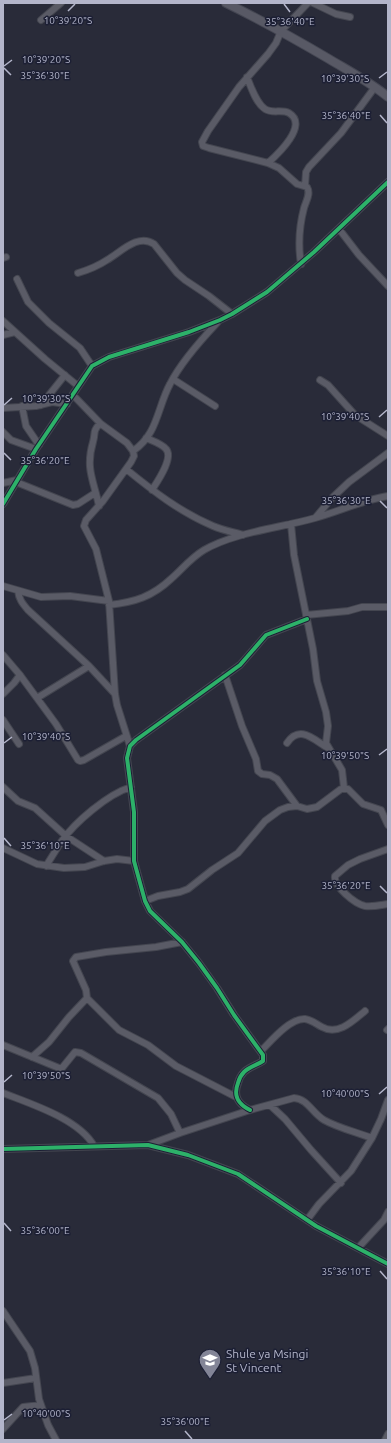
<svg xmlns="http://www.w3.org/2000/svg" width="391" height="1443" font-family="Ubuntu,sans-serif">
  <style>
    .lines { fill: none; stroke-linecap: round; stroke-linejoin: round }
    .street-casing { stroke: #444650; stroke-width: 8 }
    .secondary-casing { stroke: #444652; stroke-width: 10 }
    .street { stroke: #5a5b66; stroke-width: 6 }
    .secondary { stroke: #585965; stroke-width: 8 }
    .cycleway-casing { stroke: #1c1f34; stroke-width: 6 }
    .cycleway { stroke: #2db169; stroke-width: 4 }
    .ticks { fill: none; stroke: #b3b5ca; stroke-width: 1.5 }
    .labels { text-anchor: middle; dominant-baseline: central; stroke-width: 3; stroke-linejoin: round; paint-order: stroke }
    .poi-label { font-size: 12px; fill: #b3b5ca; stroke: #1c1f34; text-anchor: start }
    .ticks-label { font-size: 10px; text-anchor: middle; fill: #b3b5ca; stroke: #1c1f34; stroke-width: 3; stroke-linejoin: round; paint-order: stroke }
  </style>
  <rect width="100%" height="100%" fill="#292b39"/>
  <g class="lines">
    <g class="street-casing">
      <path id="street" d="M313,3L336,14L350,17
        M41,20L61,3
        M247,77C251,87 256,103 265,109C272,114 282,109 289,113C309,125 278,154 268,163
        M305,186L306,172L309,167L341,133L375,87
        M339,229L359,255L388,286
        M3,258L6,257
        M301,264C298,245 299,227 304,208C306,201 311,194 307,187L297,184L279,168L268,163L209,148L203,146L202,142L208,131L239,87L268,54L276,43L281,31L308,3
        M78,273C88,270 98,266 107,260C121,252 138,233 154,244L177,273L185,280L209,296L232,314
        M17,279L28,302L49,323L80,348L92,366
        M3,321L45,359L78,386
        M3,335L15,332
        M173,379L215,406
        M320,380L328,385L355,415L388,436
        M73,395L101,424L127,443L133,451L134,456L131,462L103,501L86,520L84,526L96,549L109,601L115,694L117,705L130,746
        M41,405L65,375
        M22,406L26,426L39,445
        M3,408L36,406L52,402L67,404
        M3,432L11,440L36,449
        M146,438C153,441 162,444 166,449C174,458 157,482 152,490
        M133,451C158,434 157,408 170,384C181,362 200,341 217,323
        M126,469C153,491 180,512 213,526C222,530 233,532 243,535
        M16,482L73,505L78,504L95,493
        M3,483L17,480
        M3,504L36,449L92,366L109,357L189,332L220,320L232,314L267,292L314,252L388,182
        M99,506C94,481 85,469 93,442C96,431 92,433 100,423
        M316,517L332,498L349,482L388,453
        M291,524L294,555L313,649L317,681L326,712L328,726L326,743L342,770L344,788
        M3,586L41,597L70,596L109,601
        M18,591C19,599 22,603 28,610L89,666L115,694
        M109,605C135,602 152,597 172,578C182,569 192,557 204,550C235,532 280,528 315,518C340,511 363,500 388,496
        M306,615L348,611L362,607H388
        M3,655L20,675L56,724L78,760L80,761L84,760L126,736
        M225,675L242,726L256,759L258,771L262,774L270,775L277,779L297,806
        M3,694L14,683L20,675
        M37,698L89,666
        M3,720L19,744
        M287,743C300,724 314,740 328,748
        M3,787L18,801L35,808L66,836L104,861
        M3,848L37,864L64,868L85,867L104,861L117,859L134,861
        M388,849L360,859L348,865L335,876C333,886 355,904 365,906C373,907 381,905 388,904
        M46,866C51,858 56,850 61,842C75,822 108,794 131,787
        M145,901L158,896L180,892L188,889L212,870L238,853L265,821L280,810L288,807L297,806L307,809L317,807L341,789H348L363,804L381,810L388,825
        M87,998L119,1030L148,1045L176,1066L236,1097
        M387,1030L388,1029
        M3,1045L59,1068H62L75,1052L81,1053L158,1098L171,1114L180,1133
        M261,1051C271,1041 290,1018 305,1019C312,1020 316,1024 322,1027C338,1036 353,1021 365,1011
        M32,1057L49,1042L69,1017L87,998L86,990L73,961L76,957L106,952L156,947L182,942
        M3,1093C31,1104 79,1119 94,1146
        M270,1105L285,1119L311,1150L341,1183
        M250,1110C238,1104 233,1096 238,1083C239,1079 241,1075 244,1072C249,1067 257,1065 263,1061V1055L234,1015L217,988L199,963L182,942L150,911L145,901L134,861V812L127,758L130,746L136,740L240,665L266,635L307,619
        M148,1145L180,1133L250,1110L294,1098C308,1099 312,1113 324,1120C338,1128 356,1132 372,1138
        M3,1149L148,1145L188,1155L238,1174L316,1226L388,1264
        M307,1220L319,1204L351,1171L372,1138L381,1119L388,1100
        M358,1248L384,1220L388,1212
        M3,1311L30,1351L35,1368L39,1399L48,1425L56,1440
        M3,1383L36,1378
        M3,1429L23,1407L41,1405
        M385,1440L388,1434"/>
    </g>
    <g class="secondary-casing">
      <path id="secondary" d="M226,3C261,20 295,39 329,59C349,71 370,82 388,97"/>
    </g>
    <use href="#street" class="street"/>
    <use href="#secondary" class="secondary"/>
    <g class="cycleway-casing">
      <path id="cycleway" d="M3,504L36,449L92,366L109,357L189,332L220,320L232,314L267,292L314,252L388,182
        M250,1110C238,1104 233,1096 238,1083C239,1079 241,1075 244,1072C249,1067 257,1065 263,1061V1055L234,1015L217,988L199,963L182,942L150,911L145,901L134,861V812L127,758L130,746L136,740L240,665L266,635L307,619
        M3,1149L148,1145L188,1155L238,1174L316,1226L388,1264"/>
    </g>
    <use href="#cycleway" class="cycleway"/>
  </g>
  <path class="ticks" d="M284,4L290,12M68,11L75,4M4,66L12,60M4,68L11,75M379,78L387,72M380,115L387,123M4,405L12,398M379,417L387,410M4,453L11,460M380,501L387,508M4,743L12,737M379,755L387,749M4,838L11,846M380,886L387,893M4,1082L12,1075M379,1094L387,1087M4,1223L11,1231M380,1271L387,1279M4,1420L12,1414M185,1431L192,1439"/>
  <defs>
    <g id="school-pin" transform="scale(1.15)"><path d="M0 17L-7.5 6A9.5 9.5 0 1 1 7.5 6Z" fill="#838597" stroke="#1c1f34"/><path d="M0-5L7-2L0 1L-7-2ZM-4 1L0 2.5L4 1V4Q0 6-4 4Z" fill="#fff"/></g>
  </defs>
  <g fill-rule="evenodd">
    <use href="#school-pin" x="210" y="1360"/>
  </g>
  <g class="labels">
    <g class="poi-label">
      <text x="226" y="1353">Shule ya Msingi<tspan x="226" dy="14">St Vincent</tspan></text>
    </g>
  </g>
  <g class="ticks-label">
    <text x="68" y="24">10°39'20"S</text>
    <text x="290" y="25">35°36'40"E</text>
    <text x="46" y="63">10°39'20"S</text>
    <text x="45" y="79">35°36'30"E</text>
    <text x="345" y="82">10°39'30"S</text>
    <text x="346" y="119">35°36'40"E</text>
    <text x="46" y="402">10°39'30"S</text>
    <text x="345" y="420">10°39'40"S</text>
    <text x="45" y="464">35°36'20"E</text>
    <text x="346" y="504">35°36'30"E</text>
    <text x="46" y="740">10°39'40"S</text>
    <text x="345" y="759">10°39'50"S</text>
    <text x="45" y="849">35°36'10"E</text>
    <text x="346" y="889">35°36'20"E</text>
    <text x="46" y="1079">10°39'50"S</text>
    <text x="345" y="1097">10°40'00"S</text>
    <text x="45" y="1234">35°36'00"E</text>
    <text x="346" y="1275">35°36'10"E</text>
    <text x="46" y="1417">10°40'00"S</text>
    <text x="185" y="1425">35°36'00"E</text>
  </g>
  <rect width="391" height="1443" fill="none" stroke="#b3b5ca" stroke-width="8"/>
</svg>
